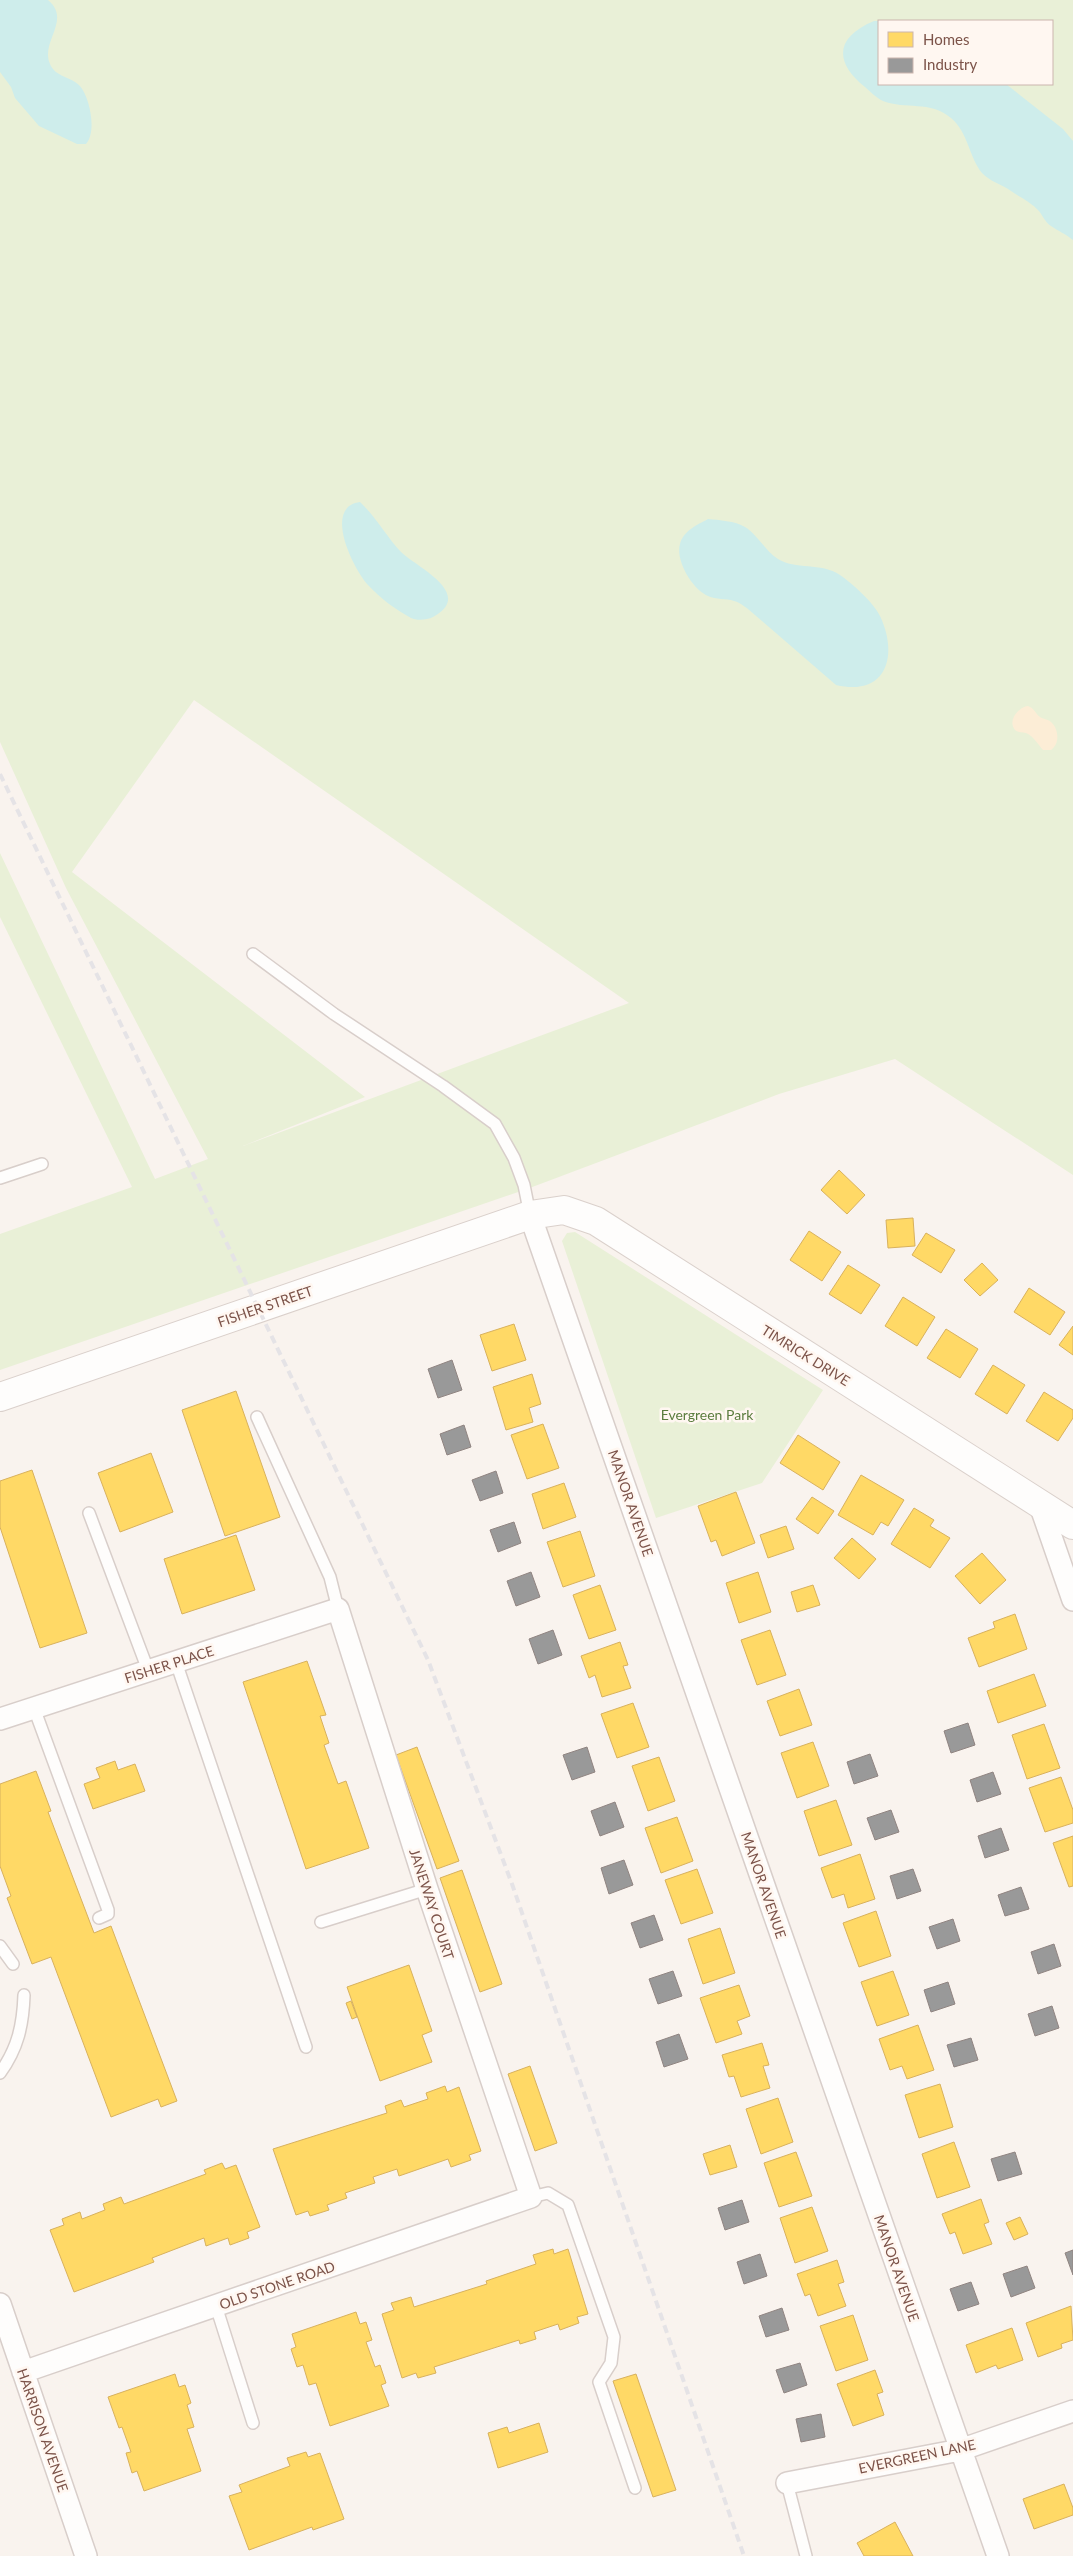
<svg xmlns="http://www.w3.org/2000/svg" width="1073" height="2556" font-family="Lato,sans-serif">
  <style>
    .green { fill: #e9f0d7; fill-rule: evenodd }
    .sand { fill: #fcedd6 }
    .water { fill: #ceedeb }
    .homes { fill: #ffd966; stroke: #d8b15d }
    .industry { fill: #999; stroke: #908481 }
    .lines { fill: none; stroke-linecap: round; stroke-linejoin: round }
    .lane-casing { stroke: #d8ceca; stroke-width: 14 }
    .street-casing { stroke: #d8ceca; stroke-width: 24 }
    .secondary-casing { stroke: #dad0cb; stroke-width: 30 }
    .lane { stroke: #fefdfc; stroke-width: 11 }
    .street { stroke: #fefdfc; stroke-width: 21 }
    .secondary { stroke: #fefdfc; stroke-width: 28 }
    .rail { stroke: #e5e3e6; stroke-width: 4; stroke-dasharray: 8 5; stroke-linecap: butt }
    .labels { text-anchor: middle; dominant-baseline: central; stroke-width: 5; stroke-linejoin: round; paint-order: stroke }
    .street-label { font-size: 14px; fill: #7c5349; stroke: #fff7f1 }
    .park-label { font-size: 14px; fill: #5a7c3d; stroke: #fff7f1 }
  </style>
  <rect width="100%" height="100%" fill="#f9f3ee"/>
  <path class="green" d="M0,0H1073V1175L895,1059L779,1094L527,1189L0,1370V1234L132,1187L0,917V853L155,1179L208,1159L66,888L0,742ZM879,21H1052V84H879ZM194,700L629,1003L243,1146L365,1097L72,872Z
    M575,1232L823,1390L762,1483L656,1518L562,1241L567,1233Z"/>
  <path class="sand" d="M1028,706C1034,708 1035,713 1040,717C1043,719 1048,719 1051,722C1059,729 1060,744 1051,750H1043C1038,744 1033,736 1026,733C1022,732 1018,733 1015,730C1007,720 1019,707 1028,706Z"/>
  <path class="water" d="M0,0H48C72,20 40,42 50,64C55,77 72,77 80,86C90,98 97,132 86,144H77L39,126L15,98L11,87L0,72Z
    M874,21H887H879V84H1006L1063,129L1073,141V240C1066,234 1058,231 1051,226C1045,222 1043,216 1039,211C1032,203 1020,197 1011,191C1003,185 989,181 982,173C969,157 968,132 951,118C930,100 906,110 883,101C876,98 870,91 865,87C833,61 836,37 874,21Z
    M360,502C376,517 386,536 401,552C415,566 476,594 433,617C427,620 417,621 411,618C395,609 381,599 368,585C354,570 322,507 360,502Z
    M708,519C719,520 735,521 745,527C758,535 765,551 778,559C795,570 821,562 840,575C853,584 873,602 880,616C899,656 886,697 836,685L748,609C744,606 739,602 734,601C726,598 716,600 708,596C693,590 675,561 680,544C683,531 697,525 708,519Z"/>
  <path class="homes" d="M839,1170L865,1195L847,1214L821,1190Z
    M913,1218L915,1246L888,1248L886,1220Z
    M809,1231L841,1252L822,1281L790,1260Z
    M926,1233L955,1250L941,1273L912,1255Z
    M982,1263L998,1280L980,1296L964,1280Z
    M848,1265L880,1285L861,1314L829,1294Z
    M1029,1288L1065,1312L1050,1335L1014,1312Z
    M903,1297L935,1317L917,1346L885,1326Z
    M514,1324L526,1360L492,1371L480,1335Z
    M1073,1326V1355L1059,1345Z
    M946,1329L978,1349L960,1378L927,1358Z
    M993,1365L1025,1385L1007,1414L975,1394Z
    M532,1374L541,1404L529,1408L533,1422L506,1430L493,1387Z
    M236,1391L280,1517L225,1536L182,1410Z
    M1044,1392L1073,1410V1418L1058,1441L1026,1421Z
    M543,1424L559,1468L527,1479L511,1435Z
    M798,1435L840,1462L823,1490L780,1463Z
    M151,1453L173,1512L120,1532L98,1473Z
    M32,1470L87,1633L40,1648L0,1527V1481Z
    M861,1475L904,1500L888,1526L881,1522L873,1535L838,1515Z
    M564,1483L576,1517L543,1529L532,1494Z
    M736,1492L755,1543L722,1556L716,1540L711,1542L698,1506Z
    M812,1497L834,1511L818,1534L796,1519Z
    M914,1508L934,1520L930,1526L950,1538L930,1568L891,1544Z
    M786,1526L794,1549L768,1558L760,1535Z
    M580,1531L595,1576L563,1587L547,1542Z
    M236,1535L255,1590L182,1614L164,1559Z
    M852,1538L876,1559L859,1579L834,1558Z
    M982,1553L1006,1580L980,1604L955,1576Z
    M758,1572L771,1612L739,1623L726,1583Z
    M600,1585L616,1630L589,1639L573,1595Z
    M813,1585L820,1605L797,1612L791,1592Z
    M1015,1614L1027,1649L979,1667L968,1638L995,1628L993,1622Z
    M770,1630L786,1675L757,1685L741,1640Z
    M620,1642L628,1665L623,1666L631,1688L602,1697L595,1675L589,1678L581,1656Z
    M307,1661L326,1715L320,1716L329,1743L324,1745L338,1784L346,1781L369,1848L306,1869L243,1682Z
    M1034,1674L1046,1706L998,1723L987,1691Z
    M799,1689L812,1725L780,1736L767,1701Z
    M633,1703L649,1747L617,1758L601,1714Z
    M1044,1724L1060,1768L1027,1779L1012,1735Z
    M813,1742L829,1786L797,1798L781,1753Z
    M417,1747L459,1861L437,1869L396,1755Z
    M659,1757L675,1801L648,1811L632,1766Z
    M115,1761L118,1770L135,1764L145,1791L93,1809L84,1784L100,1778L96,1768Z
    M36,1771L51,1811L48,1812L94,1933L111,1926L177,2101L161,2107L158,2099L111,2117L51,1957L32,1964L7,1898L11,1896L0,1866V1784Z
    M1061,1777L1073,1810V1823L1045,1832L1029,1788Z
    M836,1800L852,1845L819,1856L804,1811Z
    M677,1817L693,1861L661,1873L645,1828Z
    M1073,1836V1886L1069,1887L1053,1843Z
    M860,1854L875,1899L848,1908L844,1894L832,1898L821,1868Z
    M697,1869L713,1913L681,1924L665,1880Z
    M462,1870L502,1984L480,1992L440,1878Z
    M876,1911L891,1956L859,1967L843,1923Z
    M720,1928L735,1973L703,1984L688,1939Z
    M409,1965L432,2031L422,2035L432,2062L380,2081L347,1987Z
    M893,1971L909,2015L877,2026L861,1982Z
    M739,1985L750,2016L737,2021L742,2034L716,2043L700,1998Z
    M351,2001L357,2017L352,2019L346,2003Z
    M918,2025L934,2070L907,2079L902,2066L890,2070L879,2039Z
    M762,2043L769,2065L763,2066L770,2088L741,2097L734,2076L729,2077L722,2055Z
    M530,2066L557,2143L535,2151L508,2074Z
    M940,2084L953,2127L919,2138L905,2095Z
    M445,2086L447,2092L459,2087L481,2151L469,2155L471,2160L451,2167L448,2159L399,2176L397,2169L373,2177L375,2183L345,2193L347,2198L327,2205L329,2210L310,2216L308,2211L296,2215L273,2149L387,2113L385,2106L401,2100L404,2107L428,2099L426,2093Z
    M778,2098L793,2142L761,2154L746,2109Z
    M954,2142L970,2187L937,2198L922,2154Z
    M730,2145L737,2167L710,2175L703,2154Z
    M796,2152L812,2196L779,2207L764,2163Z
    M222,2163L225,2169L236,2165L260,2227L247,2232L249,2238L230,2245L228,2238L206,2246L204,2238L152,2258L154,2262L74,2292L50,2230L64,2225L62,2219L80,2212L82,2219L105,2210L103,2204L121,2197L124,2204L206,2174L204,2170Z
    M981,2199L989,2222L984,2224L992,2244L963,2254L955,2232L950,2234L942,2214Z
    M812,2207L828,2251L795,2263L780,2218Z
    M1020,2217L1028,2234L1014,2240L1006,2223Z
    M553,2249L554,2254L568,2249L588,2314L577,2317L579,2323L560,2330L558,2324L534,2332L536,2339L520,2344L519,2340L434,2367L436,2373L418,2378L416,2373L402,2378L382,2314L394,2310L391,2303L411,2297L414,2307L487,2284L486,2281L536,2264L533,2255Z
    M837,2260L844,2282L838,2284L846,2306L818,2316L810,2294L805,2296L797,2274Z
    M1071,2306L1073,2340L1061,2344L1062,2348L1038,2357L1026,2323Z
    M356,2312L360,2324L366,2322L372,2340L366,2342L375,2367L380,2365L386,2383L381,2385L389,2406L330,2426L316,2383L309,2385L303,2365L297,2367L291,2349L296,2347L292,2334Z
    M853,2315L868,2360L836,2371L820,2326Z
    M1012,2328L1023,2360L998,2369L996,2365L976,2373L966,2345Z
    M875,2370L883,2392L877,2394L884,2415L853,2426L837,2384Z
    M175,2374L179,2387L185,2385L191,2403L187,2405L194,2427L187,2429L201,2471L144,2491L137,2471L132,2473L126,2453L131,2452L122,2427L119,2428L108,2397Z
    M636,2374L676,2490L653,2497L613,2381Z
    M539,2423L548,2452L498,2468L488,2433L507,2427L509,2433Z
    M306,2452L308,2457L320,2453L344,2519L313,2530L312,2527L249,2550L229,2496L242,2492L239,2485L290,2466L287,2458Z
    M1064,2484L1073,2508V2515L1034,2529L1023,2499Z
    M895,2522L913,2556H864L857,2543Z"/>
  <path class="industry" d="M452,1360L462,1390L438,1398L428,1369Z
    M464,1425L471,1447L447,1455L440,1434Z
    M496,1471L503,1493L480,1501L472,1480Z
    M514,1522L521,1543L498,1552L490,1530Z
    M531,1572L540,1597L516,1606L507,1581Z
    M553,1630L562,1655L538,1664L529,1639Z
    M968,1723L975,1745L951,1753L944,1731Z
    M587,1747L595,1772L572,1780L563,1755Z
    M870,1754L878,1776L854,1784L847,1762Z
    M993,1772L1001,1794L977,1802L970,1780Z
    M615,1802L624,1827L600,1836L591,1811Z
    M891,1810L899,1832L875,1840L867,1818Z
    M1001,1828L1009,1850L985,1858L978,1836Z
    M624,1860L633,1885L609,1894L601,1868Z
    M913,1869L921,1891L897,1899L890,1876Z
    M1021,1887L1029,1909L1005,1916L998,1895Z
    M654,1915L663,1940L640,1948L631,1923Z
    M953,1919L960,1941L937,1949L929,1927Z
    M1054,1944L1061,1966L1038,1974L1031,1952Z
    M673,1971L682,1996L658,2004L649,1979Z
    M948,1982L955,2004L931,2012L924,1990Z
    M1052,2006L1059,2028L1035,2036L1028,2014Z
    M679,2034L688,2059L664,2067L656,2042Z
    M971,2038L978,2060L954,2067L947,2045Z
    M1015,2152L1022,2174L998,2181L991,2159Z
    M742,2200L749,2222L725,2230L718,2208Z
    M1073,2250V2275L1065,2253Z
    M760,2254L767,2276L744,2284L737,2262Z
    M1027,2266L1035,2288L1011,2297L1003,2274Z
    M971,2282L979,2304L958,2311L950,2289Z
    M782,2308L789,2330L766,2337L759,2316Z
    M800,2363L807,2385L784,2393L776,2370Z
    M821,2414L825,2437L801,2442L796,2419Z"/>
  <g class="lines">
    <g class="lane-casing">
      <path id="lane" d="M253,954L334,1014L443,1086L495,1124L514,1158L524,1185L530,1215
        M0,1178L42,1164
        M257,1417L330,1577L338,1609
        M89,1513L148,1670
        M176,1662L306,2047
        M34,1708L108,1910V1914L99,1918
        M321,1922L427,1889
        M0,1946L13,1964
        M0,2073C18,2048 23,2025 24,1995
        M531,2197L548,2193L568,2205L614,2337L611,2363L599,2382L635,2488
        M216,2306L253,2423
        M787,2483L806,2556"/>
    </g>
    <g class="street-casing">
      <path id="street" d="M530,1215L998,2556
        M1039,1502L1073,1600
        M0,1719L338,1609L427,1889L531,2197L23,2372
        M0,2304L86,2556
        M787,2483L960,2450L1073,2411"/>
    </g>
    <g class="secondary-casing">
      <path id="secondary" d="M0,1397L530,1215L564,1210L596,1221L1073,1525"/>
    </g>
    <use href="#lane" class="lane"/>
    <use href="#street" class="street"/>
    <use href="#secondary" class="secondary"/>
    <path class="rail" d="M0,774L428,1660L512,1884L744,2556"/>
  </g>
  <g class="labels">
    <g class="street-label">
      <text transform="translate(265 1306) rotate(-19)">FISHER STREET</text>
      <text transform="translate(806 1355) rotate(32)">TIMRICK DRIVE</text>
      <text transform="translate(631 1503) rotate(71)">MANOR AVENUE</text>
      <text transform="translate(169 1664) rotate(-18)">FISHER PLACE</text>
      <text transform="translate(764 1885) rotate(71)">MANOR AVENUE</text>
      <text transform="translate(432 1904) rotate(72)">JANEWAY COURT</text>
      <text transform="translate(897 2268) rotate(71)">MANOR AVENUE</text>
      <text transform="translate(277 2285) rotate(-19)">OLD STONE ROAD</text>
      <text transform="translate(43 2430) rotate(71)">HARRISON AVENUE</text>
      <text transform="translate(917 2456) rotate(-12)">EVERGREEN LANE</text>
    </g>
    <g class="park-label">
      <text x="707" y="1414">Evergreen Park</text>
    </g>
  </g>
  <rect x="878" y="20" width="175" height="65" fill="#fff7f1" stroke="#cbb5ae"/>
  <rect x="888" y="32" width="25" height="15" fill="#ffd966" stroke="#cbb5ae"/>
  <text x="923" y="45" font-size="15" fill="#7c5349">Homes</text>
  <rect x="888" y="58" width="25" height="15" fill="#999999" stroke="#cbb5ae"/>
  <text x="923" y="70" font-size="15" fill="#7c5349">Industry</text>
</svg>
